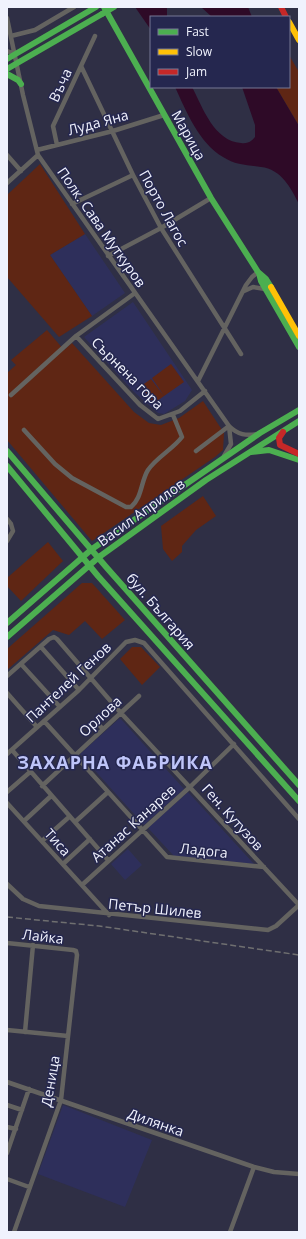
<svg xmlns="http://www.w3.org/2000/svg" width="306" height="1239" font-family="'Open Sans',sans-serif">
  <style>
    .built { fill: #2e2f5b }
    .green { fill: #5f2614 }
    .water { fill: #2e0a27 }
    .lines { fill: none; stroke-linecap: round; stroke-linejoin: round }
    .street { stroke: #646360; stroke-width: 4.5 }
    .fast { stroke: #4caf50; stroke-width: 6 }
    .slow { stroke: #ffc107; stroke-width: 6 }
    .jam { stroke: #c62828; stroke-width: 6 }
    .rail { stroke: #6f6f70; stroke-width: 1.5; stroke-dasharray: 6 3; stroke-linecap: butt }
    .fast-bridge { stroke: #4caf50; stroke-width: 6 }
    .labels { text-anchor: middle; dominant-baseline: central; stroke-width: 3; stroke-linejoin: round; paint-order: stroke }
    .street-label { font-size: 14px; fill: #f0f2fd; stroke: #25274f }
    .district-label { font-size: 18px; font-weight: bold; letter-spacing: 1px; fill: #bfc5f9; stroke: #25274f }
  </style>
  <rect width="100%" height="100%" fill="#2f2f45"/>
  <path class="built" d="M85,234L125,293L92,316L50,255Z
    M133,302L192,390L185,401L164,414L158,413L134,392L84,337Z
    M120,718L184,789L144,825L80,754Z
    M188,792L254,864L174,856L148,828Z
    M128,849L142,865L125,880L111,864Z
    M63,1105L152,1140L125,1207L38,1174Z"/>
  <path class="green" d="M289,55L299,72V126L276,87H289Z
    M40,164L85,234L50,255L92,316L59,337L7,277V195Z
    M47,330L64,350L72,343L134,412L149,423L161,425L179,418L203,401L224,433L223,450L215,457L92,541L7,440V373L16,365L11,360Z
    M171,364L184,382L164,396L152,378Z
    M151,379L164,396L153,404L141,386Z
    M203,496L216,516L196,530L182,546V552L172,561L163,549L161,526Z
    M48,542L63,561L21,601L7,586V578Z
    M82,583H92L125,620L102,639L85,621L69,635L53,630L7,670V649Z
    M132,647H141L160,667L142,685L120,659Z"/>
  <path class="water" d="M135,7H167V17H151V30Z
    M201,7H248L252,17H212Z
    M175,87H192C203,108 214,141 241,143C247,144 251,142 255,137V125L242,87H276L299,126V204C291,188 281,169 261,167C247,165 235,165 223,157C199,143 186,111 175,87Z"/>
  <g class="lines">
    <path class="street" d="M7,18L23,95L38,155L229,426C238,435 246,436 258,434
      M11,36L35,30L74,7
      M7,51L15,54
      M81,66L133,175L161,228L241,354
      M57,145L53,126L95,36
      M37,150L113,131L164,115
      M7,155L21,171
      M7,183L38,155
      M72,204L133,175
      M108,256L161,228L211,198
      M244,291L253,287L265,289
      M76,336L140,405L158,419L180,411L205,391
      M198,381L246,285L252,277L258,272
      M11,395L76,336L135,293
      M24,430L55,464L72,478L126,507H131C142,498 141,481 148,470C157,457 173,449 182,437L173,415
      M196,451L229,426
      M224,456L231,444L229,426
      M7,519L11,524L13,531L7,541
      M41,647L79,690
      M21,664L60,707
      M7,676L49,639L54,637L57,639L120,712L299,905
      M7,693L37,727
      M44,721L167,857L264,867
      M96,722L103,729
      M12,750L108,860
      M7,754L79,690L126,642L135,640L144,643L299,819
      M42,786L139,696
      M7,792L30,772
      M7,803L109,915
      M24,821L51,796
      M75,822L108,792
      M42,841L69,817
      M63,864L90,839
      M7,884L23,899L39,906L268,930L276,926L299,905
      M82,885L191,786L234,744
      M7,943L73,950L76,951L77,955L61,1100L14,1232
      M7,1030L68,1036
      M25,1032L33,945
      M7,1082L254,1167L274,1172L299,1174
      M7,1105L22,1110
      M7,1127L16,1129
      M7,1153L29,1089
      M7,1179L29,1187
      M230,1232L254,1167"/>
    <path class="fast" d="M104,7L211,198L258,272L266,279L271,287
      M7,59L96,7
      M7,69L102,14
      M7,74L18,80L21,84
      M259,273L261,281L299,347
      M7,451L107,568L299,785
      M251,452L269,450L299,460
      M7,466L98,576L299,801
      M92,549L260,433L299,410
      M99,557L206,480L299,421
      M7,623L92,549
      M7,637L99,557"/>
    <path class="slow" d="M289,22L299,40
      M271,287L299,336"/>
    <path class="jam" d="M281,7L286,17
      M283,432L279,438L280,445L299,454"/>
    <path class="rail" d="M7,917L99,926L299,955"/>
    <path class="fast-bridge" d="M102,14L114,7"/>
  </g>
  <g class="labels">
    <g class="street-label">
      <text transform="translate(60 85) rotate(-65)">Въча</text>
      <text transform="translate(98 122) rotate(-15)">Луда Яна</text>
      <text transform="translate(189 135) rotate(61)">Марица</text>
      <text transform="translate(164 208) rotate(61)">Порто Лагос</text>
      <text transform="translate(102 227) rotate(55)">Полк. Сава Муткуров</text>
      <text transform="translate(128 373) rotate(45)">Сърнена гора</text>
      <text transform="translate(141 512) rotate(-36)">Васил Априлов</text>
      <text transform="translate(161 611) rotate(49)">бул. България</text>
      <text transform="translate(68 682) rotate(-43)">Пантелей Генов</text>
      <text transform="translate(100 716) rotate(-43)">Орлова</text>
      <text transform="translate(233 817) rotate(48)">Ген. Кутузов</text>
      <text transform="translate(133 823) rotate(-42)">Атанас Канарев</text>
      <text transform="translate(58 842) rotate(48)">Тиса</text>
      <text transform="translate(204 850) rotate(6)">Ладога</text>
      <text transform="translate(155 908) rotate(6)">Петър Шилев</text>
      <text transform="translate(43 936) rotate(7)">Лайка</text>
      <text transform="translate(50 1081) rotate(-80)">Деница</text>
      <text transform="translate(156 1122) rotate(19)">Дилянка</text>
    </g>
    <g class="district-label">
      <text x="115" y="762">ЗАХАРНА ФАБРИКА</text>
    </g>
  </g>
  <rect width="306" height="1239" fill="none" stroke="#f0f2fd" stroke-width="16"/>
  <rect x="150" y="16" width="140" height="72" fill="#25274f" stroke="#767895"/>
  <rect x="158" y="29" width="20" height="6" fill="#4caf50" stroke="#767895"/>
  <text x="186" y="36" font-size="12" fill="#f0f2fd">Fast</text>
  <rect x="158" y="49" width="20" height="6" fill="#ffc107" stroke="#767895"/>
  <text x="186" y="56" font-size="12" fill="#f0f2fd">Slow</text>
  <rect x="158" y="69" width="20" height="6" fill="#c62828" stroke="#767895"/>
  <text x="186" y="76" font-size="12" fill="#f0f2fd">Jam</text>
</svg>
